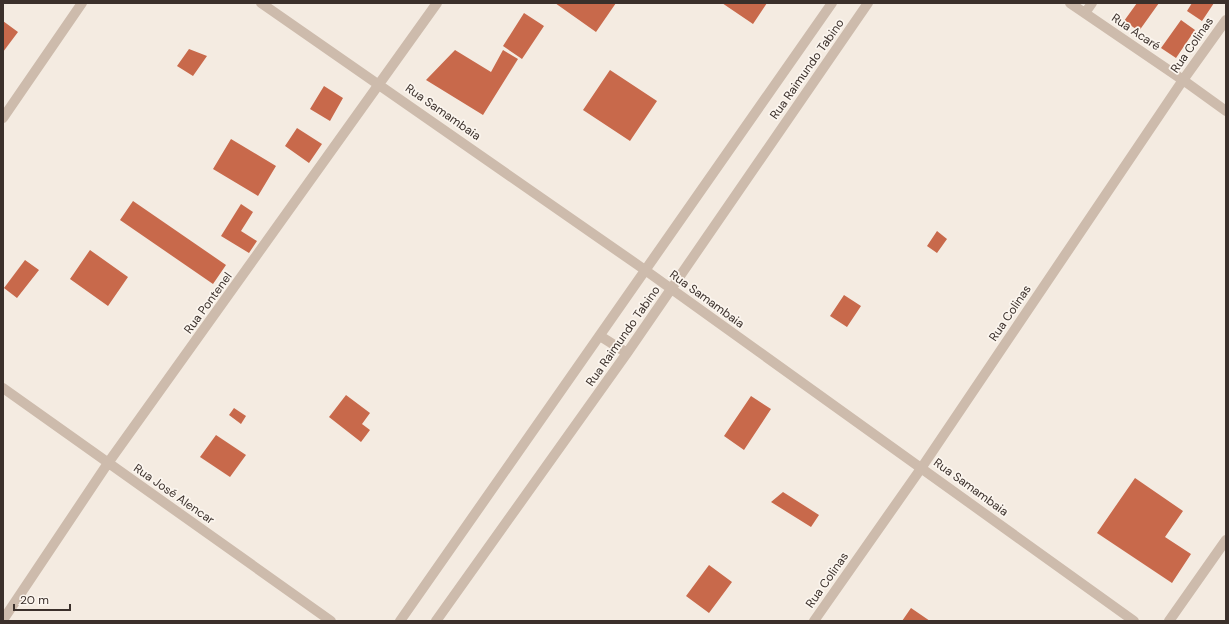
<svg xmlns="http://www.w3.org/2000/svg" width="1229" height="624" font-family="'DM Sans',sans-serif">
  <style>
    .building { fill: #c8694b }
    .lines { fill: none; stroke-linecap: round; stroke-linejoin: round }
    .street { stroke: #cdbbac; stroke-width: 10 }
    .labels { text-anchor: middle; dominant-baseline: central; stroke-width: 3.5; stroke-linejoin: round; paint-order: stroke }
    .street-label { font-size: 12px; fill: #3b302b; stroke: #fbf5ee }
  </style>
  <rect width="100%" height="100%" fill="#f4ebe1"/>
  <path class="building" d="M555,3H616L596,32Z
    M722,3H767L753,24Z
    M1137,3H1159L1139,31L1124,21Z
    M1192,3H1214L1202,21L1187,11Z
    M524,13L544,26L522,59L503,46Z
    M1181,20L1195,30L1176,58L1161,48Z
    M3,21L18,32L3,52Z
    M189,49L207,56L193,76L177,66Z
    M455,50L491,72L503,50L518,59L483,115L426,80Z
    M610,70L657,101L630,141L583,110Z
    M324,86L343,98L330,121L310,109Z
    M297,128L322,144L309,163L285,146Z
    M231,139L276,166L258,196L213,169Z
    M133,201L226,265L213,284L120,220Z
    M241,204L253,212L241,231L257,241L249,253L221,236Z
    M937,231L947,239L937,253L927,246Z
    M90,250L128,277L108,306L70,279Z
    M25,260L39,270L17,298L4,288Z
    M844,295L861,306L847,327L830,316Z
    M346,395L370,413L362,424L370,430L361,442L329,417Z
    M751,396L771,409L744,450L724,436Z
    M234,408L246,416L241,424L229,415Z
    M216,435L246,455L230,477L200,457Z
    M1135,478L1183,511L1165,537L1191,554L1172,583L1097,533Z
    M783,492L819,515L811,527L771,502Z
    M709,565L732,582L709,613L686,596Z
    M911,608L930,621H902Z"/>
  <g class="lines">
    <path class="street" d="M261,3L645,270L1134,621
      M1070,3L1183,80L1226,111
      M1085,13L1092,3
      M3,118L82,3
      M600,336L627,353
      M3,388L331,621
      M3,620L108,463L437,3
      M400,621L832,3
      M436,621L627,353L868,3
      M814,621L922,467L1183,80L1226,20
      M1169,621L1226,540"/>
  </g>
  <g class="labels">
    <g class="street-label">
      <text transform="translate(1136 32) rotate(34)">Rua Acaré</text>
      <text transform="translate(1192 45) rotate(-55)">Rua Colinas</text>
      <text transform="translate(807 69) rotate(-55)">Rua Raimundo Tabino</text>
      <text transform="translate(443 112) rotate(35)">Rua Samambaia</text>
      <text transform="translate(707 299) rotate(36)">Rua Samambaia</text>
      <text transform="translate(208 303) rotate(-54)">Rua Pontenel</text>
      <text transform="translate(1010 313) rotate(-56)">Rua Colinas</text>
      <text transform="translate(623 336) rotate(-55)">Rua Raimundo Tabino</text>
      <text transform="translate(971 487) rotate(36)">Rua Samambaia</text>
      <text transform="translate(174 494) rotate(35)">Rua José Alencar</text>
      <text transform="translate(827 580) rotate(-55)">Rua Colinas</text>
    </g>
  </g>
  <rect width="1229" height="624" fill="none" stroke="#3b302b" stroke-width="8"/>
  <path d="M14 604v6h56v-6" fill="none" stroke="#3b302b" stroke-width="2"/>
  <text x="20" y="604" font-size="12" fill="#3b302b" stroke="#fbf5ee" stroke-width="3" paint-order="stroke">20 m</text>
</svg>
